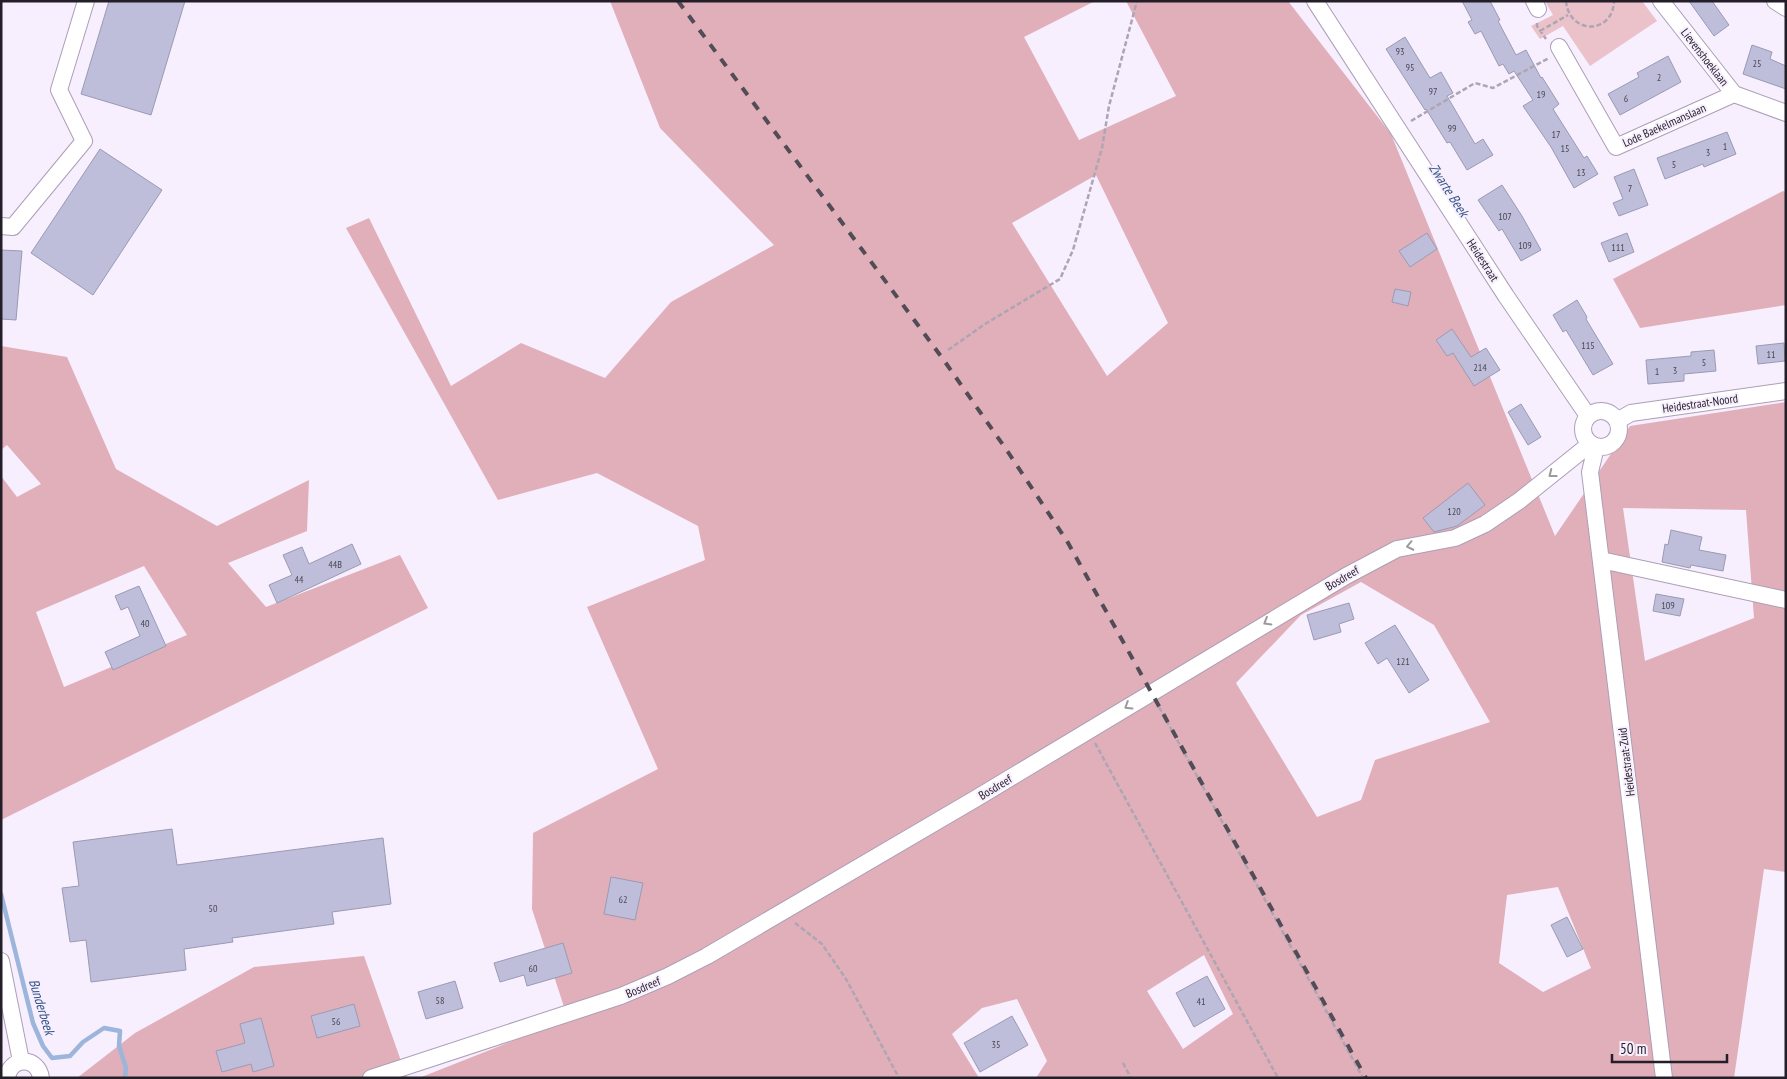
<svg xmlns="http://www.w3.org/2000/svg" width="1787" height="1079" font-family="'PT Sans Narrow',sans-serif">
  <style>
    .green { fill: #ebc2ca }
    .forest { fill: #e1afb9; fill-rule: evenodd }
    .lines { fill: none; stroke-linecap: round; stroke-linejoin: round }
    .stream { stroke: #9cb5da; stroke-width: 4.5 }
    .building { fill: #bebeda; stroke: #9a9ab5 }
    .minor-casing { stroke: #ad9eb7; stroke-width: 18 }
    .path { stroke: #ada5b3; stroke-width: 2.5; stroke-dasharray: 5 2.5; stroke-linecap: butt }
    .minor { stroke: #fff; stroke-width: 16 }
    .rail { stroke: #524c57; stroke-width: 4; stroke-dasharray: 9 9; stroke-linecap: butt }
    .oneway { stroke: #9c9a9e }
    .labels { text-anchor: middle; dominant-baseline: central; stroke-width: 4; stroke-linejoin: round; paint-order: stroke }
    .number-label { font-size: 10px; fill: #4a4654 }
    .street-label { font-size: 12px; fill: #241e28; stroke: #f7eefe }
    .water-label { font-size: 14px; font-style: italic; fill: #355788; stroke: #f7eefe }
  </style>
  <rect width="100%" height="100%" fill="#f7eefe"/>
  <path class="green" d="M1545,1H1642L1657,21L1590,66L1563,26L1540,39L1531,26L1553,15Z"/>
  <path class="forest" d="M610,1H1095L1024,37L1079,140L1176,96L1126,1H1288L1391,134L1555,536L1630,426L1786,402V872L1764,869L1734,1078H1036L1047,1061L1017,999L982,1008L952,1034L979,1078H419L568,1019L532,909L533,833L658,769L587,607L705,560L698,526L597,473L498,500L346,228L369,218L451,386L521,343L605,378L671,302L774,245L660,128ZM1096,175L1168,323L1107,376L1012,223ZM1623,508L1746,510L1754,618L1645,661ZM1361,582L1434,625L1490,722L1375,760L1361,800L1317,817L1236,683L1301,615ZM1558,887L1591,968L1543,992L1499,963L1507,895ZM1204,955L1233,1014L1183,1049L1147,991Z
    M1783,191L1786,192V305L1640,328L1613,279Z
    M1,346L67,357L116,469L217,526L309,480L307,531L228,563L266,607L400,555L428,608L1,820V476L17,497L41,484L7,445L1,450ZM144,566L187,635L64,687L36,612Z
    M364,956L407,1078H77L135,1033L254,967Z"/>
  <g class="lines">
    <path class="stream" d="M1,894L33,1023L43,1046L52,1058L70,1056L83,1042L104,1028L120,1031L119,1046L126,1068L125,1078"/>
  </g>
  <path class="building" d="M109,1H185L151,115L81,94Z
    M1462,1H1490L1500,20L1498,21L1516,55L1526,50L1541,78L1542,77L1559,104L1553,109L1584,158L1587,156L1598,174L1574,188L1551,147L1523,106L1533,100L1514,71L1509,74L1503,64L1499,66L1481,31L1475,34L1468,22L1472,20Z
    M1689,1H1712L1729,25L1714,36Z
    M1405,37L1430,78L1441,72L1453,93L1447,96L1475,144L1483,139L1493,155L1467,170L1450,142L1447,143L1426,109L1425,110L1386,49Z
    M1752,45L1772,52L1770,59L1786,66V89L1743,74Z
    M1668,56L1681,82L1620,115L1608,94L1639,77L1637,73Z
    M1727,132L1736,154L1704,167L1703,164L1665,179L1657,158Z
    M100,149L162,190L93,295L31,253Z
    M1634,169L1648,205L1619,216L1613,203L1623,199L1614,177Z
    M1502,185L1522,216L1541,250L1521,261L1502,229L1499,231L1478,200Z
    M1427,233L1437,249L1410,267L1399,251Z
    M1627,233L1634,252L1609,262L1601,243Z
    M1,250L22,251L16,320L1,319Z
    M1395,289L1411,292L1408,306L1392,302Z
    M1577,300L1587,317L1586,319L1613,364L1593,375L1566,330L1563,332L1553,315Z
    M1452,329L1471,357L1486,348L1500,370L1474,386L1453,353L1447,356L1436,340Z
    M1784,343L1785,361L1758,364L1756,346Z
    M1714,350L1716,371L1684,374V381L1648,384L1646,360L1691,356V352Z
    M1521,404L1541,437L1528,445L1508,412Z
    M1468,483L1485,505L1457,526L1434,532L1423,518Z
    M1671,530L1702,537L1699,550L1726,555L1723,571L1691,565L1690,568L1662,562L1665,544L1668,545Z
    M352,544L361,564L277,603L269,585L292,575L283,555L302,547L309,564Z
    M139,586L166,646L113,670L105,652L140,636L128,607L121,610L115,596Z
    M1656,594L1684,599L1680,616L1653,611Z
    M1349,603L1354,619L1339,624L1341,632L1314,640L1307,615Z
    M1395,625L1429,680L1409,693L1387,658L1378,664L1365,643Z
    M172,829L177,865L383,838L391,904L332,912L334,924L232,938L233,942L184,949L186,970L91,982L86,940L70,942L62,888L79,886L73,842Z
    M611,877L643,883L635,920L604,914Z
    M1567,917L1583,949L1567,957L1551,925Z
    M563,943L572,973L527,986L524,975L500,982L494,963Z
    M1207,976L1225,1009L1194,1027L1176,993Z
    M455,981L463,1008L426,1019L418,992Z
    M354,1004L360,1026L317,1038L311,1016Z
    M1012,1016L1028,1045L980,1072L964,1043Z
    M261,1018L274,1066L253,1072L251,1064L222,1072L216,1051L245,1043L240,1024Z"/>
  <g class="lines">
    <g class="minor-casing">
      <path id="minor" d="M1315,1L1506,296L1588,416
        M1534,1L1538,9
        M1661,1L1734,94L1786,113
        M1775,1L1786,8
        M1559,47L1616,147L1734,94
        M1,226L13,227L84,141L59,90L86,1
        M1583 429a18 18 0 1 1 36 0a18 18 0 1 1-36 0Z
        M1617,421L1631,413L1786,391
        M1596,447L1590,472L1664,1078
        M1601,560L1786,600
        M1,961L21,1061
        M7,1078C10,1056 38,1056 41,1078
        M371,1078L621,996L668,976L707,956L975,799L1346,576L1397,549L1455,538L1485,524L1519,501L1590,444"/>
    </g>
    <path class="path" d="M1566,1C1569,35 1613,35 1614,1
      M1537,23V26L1546,39
      M1540,31L1568,15
      M1411,121L1475,83L1493,88L1549,58
      M948,350L985,324L1060,279L1073,250L1102,148L1109,106L1137,1
      M1159,707L1363,1078
      M1095,743L1278,1078
      M795,923L822,944L846,979L899,1078
      M1123,1063L1131,1078"/>
    <use href="#minor" class="minor"/>
    <path class="rail" d="M678,1L943,359L1008,452L1067,541L1366,1078"/>
  </g>
  <defs><path id="oneway-chevron" d="M-2-3.5L2.5 0L-2 3.5" fill="none" stroke-width="1.6" stroke-linecap="round" stroke-linejoin="round" transform="scale(1.25)"/></defs>
  <g class="oneway">
    <use href="#oneway-chevron" transform="translate(1552 474) rotate(142)"/>
    <use href="#oneway-chevron" transform="translate(1410 546) rotate(168)"/>
    <use href="#oneway-chevron" transform="translate(1267 622) rotate(149)"/>
    <use href="#oneway-chevron" transform="translate(1128 706) rotate(148)"/>
  </g>
  <g class="labels">
    <g class="number-label">
      <text x="1400" y="51">93</text>
      <text x="1757" y="63">25</text>
      <text x="1410" y="67">95</text>
      <text x="1659" y="77">2</text>
      <text x="1433" y="91">97</text>
      <text x="1541" y="94">19</text>
      <text x="1626" y="98">6</text>
      <text x="1452" y="128">99</text>
      <text x="1556" y="134">17</text>
      <text x="1725" y="146">1</text>
      <text x="1565" y="148">15</text>
      <text x="1708" y="152">3</text>
      <text x="1674" y="164">5</text>
      <text x="1581" y="172">13</text>
      <text x="1630" y="188">7</text>
      <text x="1505" y="216">107</text>
      <text x="1525" y="245">109</text>
      <text x="1618" y="247">111</text>
      <text x="1588" y="345">115</text>
      <text x="1771" y="354">11</text>
      <text x="1704" y="362">5</text>
      <text x="1480" y="367">214</text>
      <text x="1675" y="370">3</text>
      <text x="1657" y="371">1</text>
      <text x="1454" y="511">120</text>
      <text x="335" y="564">44B</text>
      <text x="299" y="579">44</text>
      <text x="1668" y="605">109</text>
      <text x="145" y="623">40</text>
      <text x="1403" y="661">121</text>
      <text x="623" y="899">62</text>
      <text x="213" y="908">50</text>
      <text x="533" y="968">60</text>
      <text x="440" y="1000">58</text>
      <text x="1201" y="1001">41</text>
      <text x="336" y="1021">56</text>
      <text x="996" y="1044">35</text>
    </g>
    <g class="street-label">
      <text transform="translate(1705 57) rotate(52)">Lievenshoeklaan</text>
      <text transform="translate(1664 125) rotate(-24)">Lode Baekelmanslaan</text>
      <text transform="translate(1483 260) rotate(57)">Heidestraat</text>
      <text transform="translate(1700 403) rotate(-8)">Heidestraat-Noord</text>
      <text transform="translate(1342 578) rotate(-30)">Bosdreef</text>
      <text transform="translate(1626 762) rotate(-97)">Heidestraat-Zuid</text>
      <text transform="translate(995 787) rotate(-31)">Bosdreef</text>
      <text transform="translate(643 987) rotate(-23)">Bosdreef</text>
    </g>
    <g class="water-label">
      <text transform="translate(1449 190) rotate(57)">Zwarte Beek</text>
      <text transform="translate(42 1007) rotate(73)">Bunderbeek</text>
    </g>
  </g>
  <rect width="1787" height="1079" fill="none" stroke="#241e28" stroke-width="5"/>
  <path d="M1612 1054v8h115v-8" fill="none" stroke="#241e28" stroke-width="2.5"/>
  <text x="1620" y="1054" font-size="15" fill="#241e28" stroke="#f7eefe" stroke-width="4" paint-order="stroke">50 m</text>
</svg>
